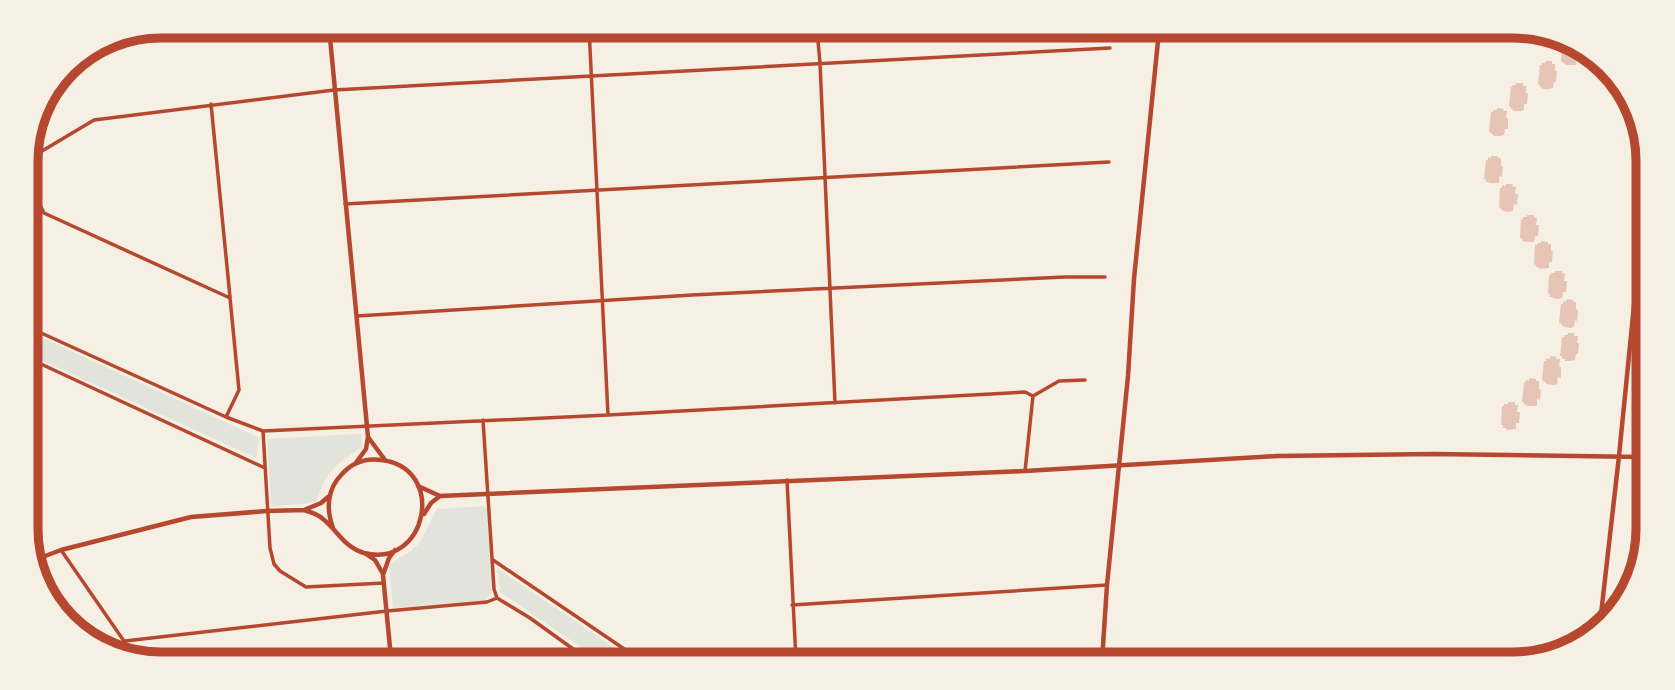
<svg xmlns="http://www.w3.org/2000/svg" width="1675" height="690" font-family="Helvetica,sans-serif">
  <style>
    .green { fill: #e2e4dc }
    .building { fill: #e6c5b7 }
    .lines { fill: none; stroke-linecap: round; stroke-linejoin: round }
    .minor { stroke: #b5482f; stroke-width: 3.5 }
    .tertiary { stroke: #b5482f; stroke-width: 4.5 }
    .secondary { stroke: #b5482f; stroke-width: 4.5 }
    .rim { fill: none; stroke: #b5482f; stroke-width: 9 }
  </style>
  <rect width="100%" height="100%" fill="#f6efe4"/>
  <path class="green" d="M28,331L260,438L256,458L28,354Z
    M356,434H361L362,448C336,462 326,473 316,502L303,504L271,506L267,439Z
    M484,506L487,509L492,593L486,600L393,608L389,566C396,558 406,556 413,549C425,539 429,522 437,509Z
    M497,568L631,659H598L500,592Z"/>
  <path class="building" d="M1565,40L1580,48L1579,59H1576V65H1566L1561,61L1562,42H1564Z
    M1546,61H1552V64H1555V71H1557L1556,82H1554L1553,88L1549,89H1543L1538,84L1540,65H1542V63H1545Z
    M1516,83H1523V86H1526V93H1528L1527,104H1524V110L1520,111H1514L1509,106L1511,87H1512L1513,85H1516Z
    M1497,108L1504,109L1503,111H1507L1506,118H1508V129H1505L1504,135L1500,136H1494L1489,131L1491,112H1493V110H1497Z
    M1491,156H1498V158H1501V166H1503L1502,177L1499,176V183H1489V182H1486V179H1484L1486,160H1488V157L1491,158Z
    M1506,184H1513L1512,186L1516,187L1515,194H1518L1517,205L1514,204L1513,211L1509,212L1503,211L1499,207L1500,188H1502V185L1506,186Z
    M1527,215H1534V217L1537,218L1536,225H1539L1538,236H1535L1534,242H1524L1525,241H1522V238H1520L1521,219H1523V217H1527Z
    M1541,241L1548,242V244H1551V251H1553L1552,262H1549V268L1539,269V267H1536V265L1534,264L1535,245H1537L1538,243H1541Z
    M1555,271H1562V273L1565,274L1564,281H1567L1566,292H1563L1562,298L1558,299L1552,298L1553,297H1549L1550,294H1548L1549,275H1551V273H1555Z
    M1567,299L1573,300V302H1576V309L1578,310L1577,321L1575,320L1574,327L1570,328L1564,327V326L1561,325V323H1559L1561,304H1563V301L1566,302Z
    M1568,333H1574V336H1578L1577,343H1579L1578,354H1576L1575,360L1571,361H1565V359H1562V356H1560L1562,337H1564V335H1567Z
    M1550,356L1557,357L1556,359H1560L1559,367H1561V378L1558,377L1557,384L1553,385L1547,384L1542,380L1544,361H1546V358L1550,359Z
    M1529,378L1536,379V381H1539V389H1541L1540,400L1537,399V406H1527V405L1524,404V402H1522L1524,383H1525L1526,380L1529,381Z
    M1508,402H1515V405H1518L1517,412H1520L1519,423H1516V429L1506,430V428H1503V425H1501L1502,406H1504V404H1508Z"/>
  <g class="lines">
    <path class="minor" d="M589,28L608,415
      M817,30L820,63L835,403
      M211,104L230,297
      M27,160L94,120L334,90L1110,48
      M27,179L44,213L230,298L239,390L226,417
      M345,204L1109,162
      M357,316L692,295L1065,277H1105
      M28,327L226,417L263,431L608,415L1025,392L1033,396L1025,471
      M28,358L265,468
      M1033,396L1059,381L1085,380
      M483,420L494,589L497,598L530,618L587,659
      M263,431L270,548L274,564L280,571L306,587L384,583
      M787,480L796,660
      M61,550L135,657
      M493,560L639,659
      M792,605L1107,585
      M125,641L387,611L487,602L497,598
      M564,659L579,653"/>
    <path class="tertiary" d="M329,27L368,437L366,449L355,464
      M368,437L385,460
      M418,486L440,496L1025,471L1277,456L1433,454L1643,457
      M304,510C311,512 318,514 323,519C338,531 344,547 364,553C428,569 447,467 381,460C366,458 352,463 342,474C327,489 326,509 333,528
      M424,514L431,503L440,496
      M366,554L375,560L383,574
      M32,561L61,550L191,517L267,511L304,510L321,503L328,497
      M1599,632L1619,456L1647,175
      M391,658L383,575L389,558L395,550"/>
    <path class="secondary" d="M1102,661L1107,585L1128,376L1134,279L1159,31"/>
  </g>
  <path d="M0 0H1675V690H0ZM161 38H1513A123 123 0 0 1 1636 161V529A123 123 0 0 1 1513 652H161A123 123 0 0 1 38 529V161A123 123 0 0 1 161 38Z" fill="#f6efe4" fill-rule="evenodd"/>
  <path class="rim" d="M161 38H1513A123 123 0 0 1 1636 161V529A123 123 0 0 1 1513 652H161A123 123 0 0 1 38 529V161A123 123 0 0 1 161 38Z"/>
</svg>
